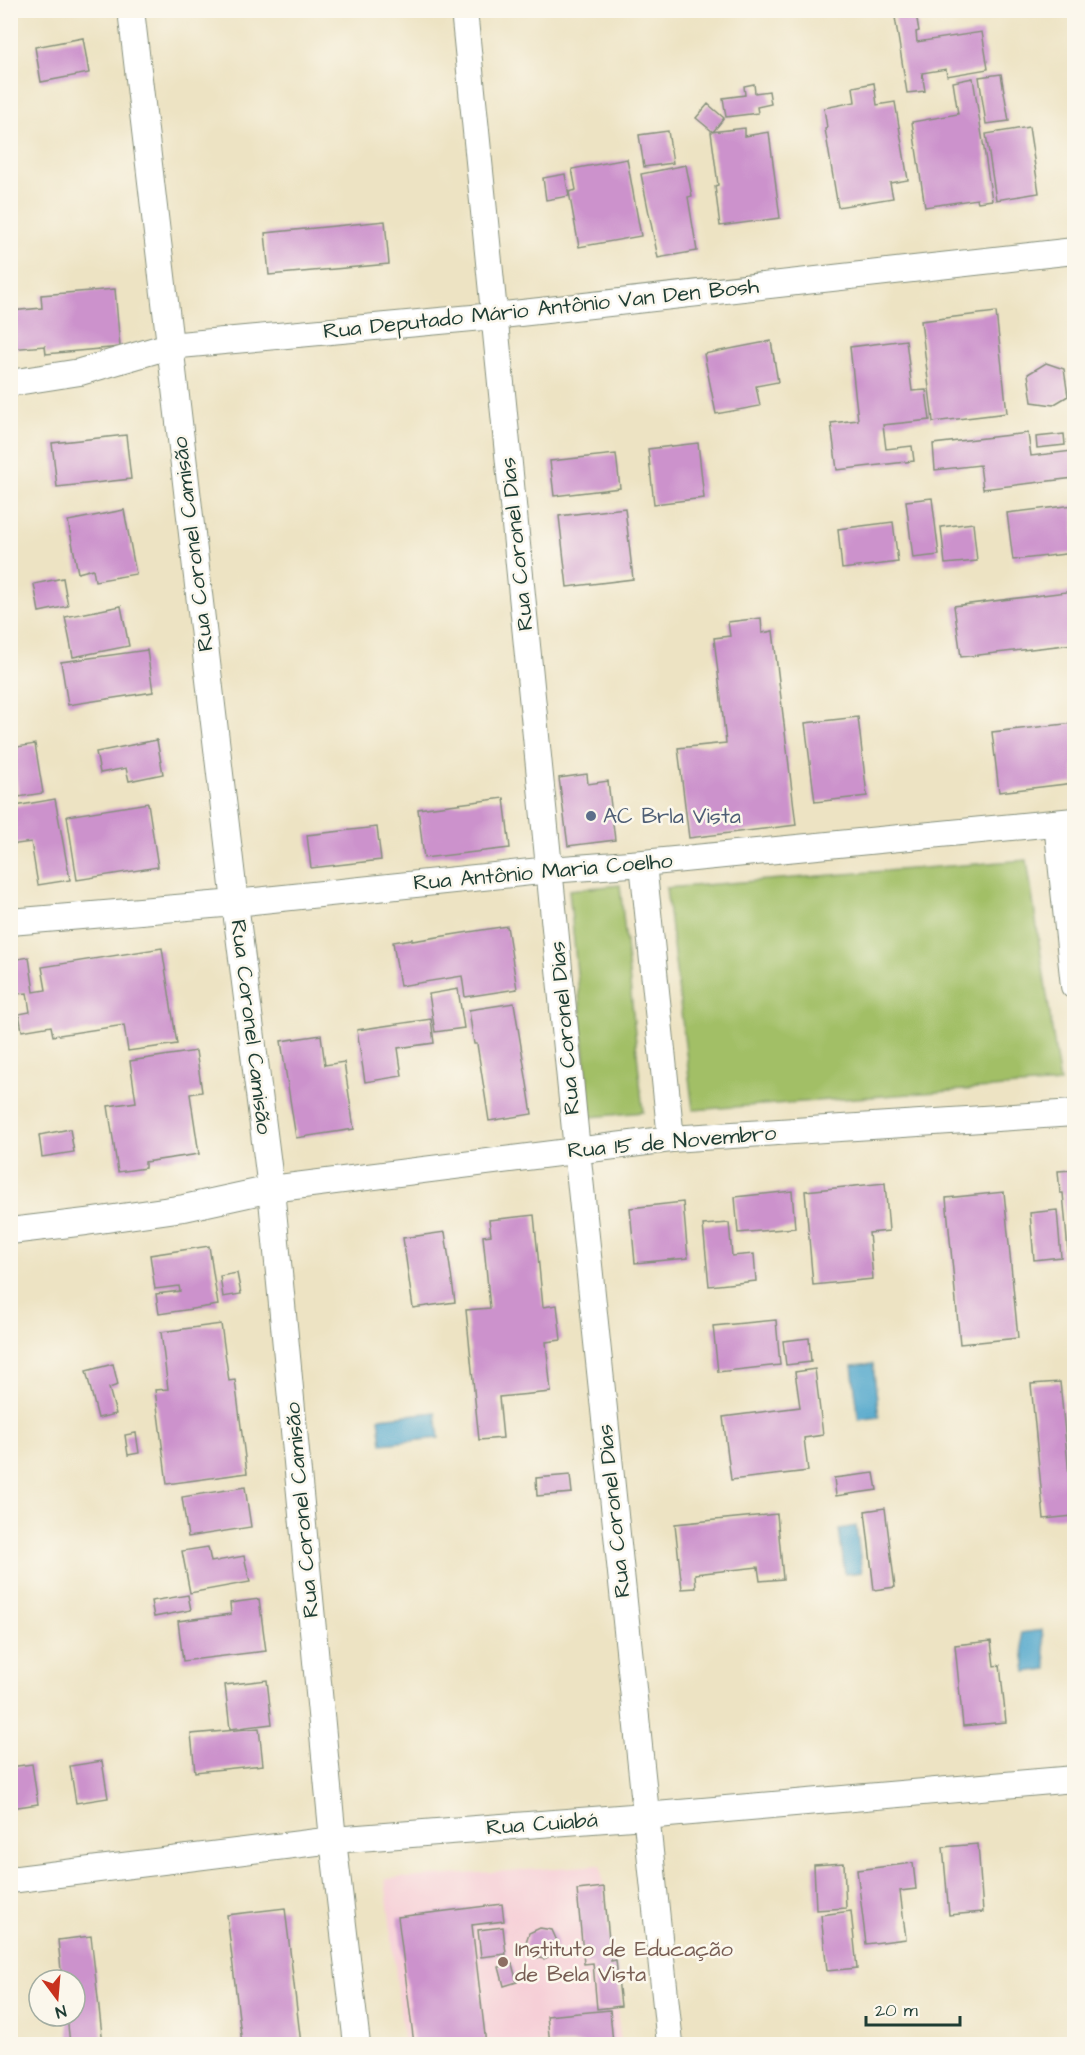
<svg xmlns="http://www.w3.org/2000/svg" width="1085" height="2055" font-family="'Architects Daughter',sans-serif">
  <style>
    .built { fill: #f6cfd7 }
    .green { fill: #a2bf66; stroke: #607e4d; stroke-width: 1.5 }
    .water { fill: #4ea5cb; stroke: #367180; stroke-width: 1.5 }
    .building { fill: #cc92cc }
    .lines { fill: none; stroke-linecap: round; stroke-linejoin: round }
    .minor-casing { stroke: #86907c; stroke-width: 28 }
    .minor { stroke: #fff; stroke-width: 26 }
    .service-dot { fill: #5c6f8a; stroke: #fbf7ec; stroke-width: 2 }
    .education-dot { fill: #8d6e63; stroke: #fbf7ec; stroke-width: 2 }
    .labels { text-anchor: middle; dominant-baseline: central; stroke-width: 5; stroke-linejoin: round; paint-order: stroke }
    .street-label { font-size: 22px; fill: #1f3d34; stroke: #fbf7ec }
    .service-label { font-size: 22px; fill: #4e5e75; stroke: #fbf7ec; text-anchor: start }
    .education-label { font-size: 22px; fill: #785e54; stroke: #fbf7ec; text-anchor: start }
  </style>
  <rect width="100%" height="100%" fill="#fbf7ec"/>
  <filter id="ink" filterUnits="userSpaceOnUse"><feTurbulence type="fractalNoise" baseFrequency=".0167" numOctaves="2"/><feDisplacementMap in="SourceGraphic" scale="12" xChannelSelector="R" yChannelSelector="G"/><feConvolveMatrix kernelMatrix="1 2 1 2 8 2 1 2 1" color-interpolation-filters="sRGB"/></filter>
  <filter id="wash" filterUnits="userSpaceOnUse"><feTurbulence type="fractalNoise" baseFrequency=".008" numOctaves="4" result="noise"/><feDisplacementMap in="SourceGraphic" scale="24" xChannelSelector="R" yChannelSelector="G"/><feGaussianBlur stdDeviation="1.35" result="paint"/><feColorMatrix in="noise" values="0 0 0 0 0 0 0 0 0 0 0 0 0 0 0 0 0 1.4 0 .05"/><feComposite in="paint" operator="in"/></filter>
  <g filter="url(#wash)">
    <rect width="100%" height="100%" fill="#ede3c3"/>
    <path class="built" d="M601,1865L621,2044H404L385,1879Z"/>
    <path class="green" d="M1027,860L1060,1083L693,1110L666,888Z
      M620,885L643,1112L591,1117L569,890Z"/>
    <path class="water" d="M873,1364L879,1417L859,1420L852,1366Z
      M436,1412L439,1438L382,1444L379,1418Z
      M856,1526L862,1572L845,1574L839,1529Z
      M1042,1630L1047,1669L1026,1672L1021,1633Z"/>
    <g id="blocks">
      <path class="building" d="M899,10H929L916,14L919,31L916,32L917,42L982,32L988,69L947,76L946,69L922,73L925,91L907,93L895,17L900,16Z
        M83,38L89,73L41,82L35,47Z
        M1001,74L1009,121L986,124L979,77Z
        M973,78L992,200L978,202L977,199L925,207L912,122L958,114L953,82Z
        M874,83L877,105L895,102L908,180L890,183L893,198L838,207L825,129L827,128L824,108L855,102L853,87Z
        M754,84L755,93L769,91L771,104L757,107L758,113L726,117L723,98L745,95L744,86Z
        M708,104L724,118L713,132L696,118Z
        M1029,127L1039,193L996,200L986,134Z
        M745,128V136L769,132L780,218L720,226L715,186L718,185L711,132Z
        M668,131L673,163L644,167L639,135Z
        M627,159L641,236L579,247L569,192L576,190L572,169Z
        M686,165L692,196L688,197L697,251L658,258L641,174Z
        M565,174L569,196L546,200L543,178Z
        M385,221L389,264L269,275L265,233Z
        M115,289L120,347L46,354L45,346L10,349V311L42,308L41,295Z
        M996,312L1007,413L933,422L921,321Z
        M906,340L912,391L926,390L930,420L883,425L886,449L912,446L914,461L837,470L831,423L858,420L850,347Z
        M771,341L778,382L756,386L760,406L716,414L704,354Z
        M1046,363L1064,369L1068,396L1053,405L1032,402L1028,374Z
        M1028,433L1031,456L1072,451L1074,478L983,489L980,465L935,470L933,444Z
        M1064,434L1065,445L1037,448L1036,437Z
        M126,435L131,479L57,487L52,443Z
        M698,443L704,498L654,504L648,449Z
        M616,454L620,488L554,496L550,461Z
        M932,498L939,555L913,558L906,501Z
        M1074,505V553L1013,560L1007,513Z
        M625,508L633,579L567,587L559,516Z
        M124,510L136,574L95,581L93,569L78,573L68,521Z
        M893,522L898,562L842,569L838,529Z
        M973,523L977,561L945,564L941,527Z
        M63,578L68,606L39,612L34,584Z
        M1074,591V644L961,657L954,606Z
        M121,606L129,646L73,657L65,617Z
        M761,618L762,633L773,631L796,825L689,838L678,748L726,743L714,638L730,636L728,622Z
        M147,650L153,692L68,705L61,662Z
        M858,717L867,796L815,802L805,723Z
        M1074,723V783L999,792L992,732Z
        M157,740L163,774L129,781L126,768L100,773L96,752Z
        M35,744L43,793L19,797L11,748Z
        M587,774L588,784L608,781L615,840L568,846L559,778Z
        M504,798L510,848L424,858L418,809Z
        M55,799L70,880L38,885L31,842L10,845V807Z
        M148,803L158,867L77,880L67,816Z
        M377,827L381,860L311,868L307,835Z
        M507,926L517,989L465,997L462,976L400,986L393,942L412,939V941Z
        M162,948L177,1044L128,1051L124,1025L53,1036L51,1026L22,1031L19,1014L30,1012L27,993L17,994L12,960L29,957L34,992L46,990L42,967Z
        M458,989L464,1028L435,1032L429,994Z
        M514,1003L532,1114L489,1121L477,1044H474L469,1010Z
        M431,1019L434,1043L398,1048L402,1076L365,1082L357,1030Z
        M321,1035L325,1065L344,1062L354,1129L296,1138L281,1041Z
        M196,1051L202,1092L190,1094L199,1154L145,1162V1168L118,1172L108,1106L136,1102L130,1061Z
        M70,1129L74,1152L42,1157L39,1135Z
        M1074,1170V1263H1069L1063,1193H1060L1058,1171Z
        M885,1183L889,1231L869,1233L873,1279L813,1285L805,1191Z
        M792,1191L795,1228L738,1233L735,1197Z
        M1004,1192L1018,1338L960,1344L946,1198Z
        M683,1202L688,1258L635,1263L630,1208Z
        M1057,1210L1061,1257L1034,1260L1030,1213Z
        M534,1215L543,1307L557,1305L561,1340L546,1342L551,1392L499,1397L503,1438L479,1440L466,1310L490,1308L483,1236L491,1235L489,1220Z
        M729,1223L732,1256L754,1254L756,1281L709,1286L703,1225Z
        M445,1232L455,1302L413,1308L403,1238Z
        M209,1246L218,1305L159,1314L156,1294L180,1291L179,1286L155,1289L150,1255Z
        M237,1273L241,1294L223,1297L220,1276Z
        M776,1320L780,1365L718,1372L713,1326Z
        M221,1324L229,1381L235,1380L247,1473L167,1484L155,1390L168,1389L161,1332Z
        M809,1338L811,1362L786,1365L783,1341Z
        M113,1364L118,1385L109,1388L116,1414L98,1418L86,1371Z
        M815,1369L823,1435L804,1438L808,1471L731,1480L723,1417L800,1407L795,1372Z
        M1060,1382L1073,1516L1044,1519L1031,1384Z
        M136,1433L139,1453L128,1455L125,1435Z
        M874,1473L877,1490L836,1496L834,1478Z
        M570,1475L572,1493L537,1496L536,1478Z
        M245,1487L251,1527L188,1537L182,1497Z
        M885,1508L895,1587L874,1590L865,1511Z
        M777,1514L783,1579L760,1581L758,1567L695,1574L696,1588L682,1589L675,1524Z
        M208,1547L211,1562L244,1556L250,1582L190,1593L182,1551Z
        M188,1595L191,1610L154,1617L151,1601Z
        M259,1599L266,1651L183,1661L178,1621L231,1614L230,1603Z
        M991,1641L994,1666L1000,1665L1006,1722L963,1726L955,1645Z
        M267,1680L272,1724L230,1729L225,1685Z
        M259,1728L263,1765L195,1772L191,1734Z
        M102,1761L108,1798L76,1803L70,1766Z
        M32,1764L38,1804L11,1808L10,1767Z
        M978,1844L983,1912L949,1915L943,1847Z
        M844,1863L846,1908L816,1910L814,1865Z
        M913,1863L916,1889L900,1891L906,1939L866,1944L857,1870Z
        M604,1887L611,1961L616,1960L621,2006L597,2009L593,1963L584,1964L577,1890Z
        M502,1904L504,1921L472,1925L486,2044H414L398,1917Z
        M285,1908L301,2044H242L227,1915Z
        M851,1911L857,1968L827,1971L821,1915Z
        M503,1927L506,1954L481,1957L478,1930Z
        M540,1928L552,1930L557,1941L555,1953L544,1959L531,1956L525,1945L529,1933Z
        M91,1936L103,2044H70L67,2016H75V1980H62L58,1940Z
        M512,1964L517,1982L504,1986L499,1967Z
        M610,2010L613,2044H550L547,2016Z"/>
    </g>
  </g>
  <g filter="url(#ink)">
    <use href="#blocks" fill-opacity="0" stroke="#86907c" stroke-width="1.5"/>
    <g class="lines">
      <g class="minor-casing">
        <path id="minor" d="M131,10L235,903L271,1189L333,1840L357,2044
          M464,10L577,1150L670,2044
          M10,383L80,372L169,346L494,316L1074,251
          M1057,823L1074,986
          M643,863L671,1139
          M10,922L235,903L550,870L643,863L1074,821
          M10,1231L86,1222L184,1208L271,1189L671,1139L1074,1113
          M10,1880L333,1840L645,1816L1074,1779"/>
      </g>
      <use href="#minor" class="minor"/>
    </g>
  </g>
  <circle class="service-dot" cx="591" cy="816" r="6"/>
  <circle class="education-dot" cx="503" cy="1962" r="6"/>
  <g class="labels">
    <g class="street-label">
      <text transform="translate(541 309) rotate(-6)">Rua Deputado Mário Antônio Van Den Bosh</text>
      <text transform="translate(193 544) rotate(-97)">Rua Coronel Camisão</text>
      <text transform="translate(517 544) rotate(-96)">Rua Coronel Dias</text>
      <text transform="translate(543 872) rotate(-5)">Rua Antônio Maria Coelho</text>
      <text transform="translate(251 1027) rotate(83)">Rua Coronel Camisão</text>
      <text transform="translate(565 1028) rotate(-95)">Rua Coronel Dias</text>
      <text transform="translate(672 1142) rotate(-5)">Rua 15 de Novembro</text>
      <text transform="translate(302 1510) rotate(-95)">Rua Coronel Camisão</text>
      <text transform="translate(614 1511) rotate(-96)">Rua Coronel Dias</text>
      <text transform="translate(542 1824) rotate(-4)">Rua Cuiabá</text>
    </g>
    <g class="service-label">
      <text x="603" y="816">AC Brla Vista</text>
    </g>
    <g class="education-label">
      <text x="515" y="1949">Instituto de Educação<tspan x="515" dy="25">de Bela Vista</tspan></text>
    </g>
  </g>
  <rect width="1085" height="2055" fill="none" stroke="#fbf7ec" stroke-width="36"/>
  <g transform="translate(57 1998) rotate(164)"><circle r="28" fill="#fbf7ec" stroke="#a3ada2" stroke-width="1.5"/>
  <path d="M0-4.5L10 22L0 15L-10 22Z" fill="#c8321e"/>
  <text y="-9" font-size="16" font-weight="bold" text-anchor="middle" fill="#1f3d34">N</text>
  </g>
  <path d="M866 2016v9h94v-9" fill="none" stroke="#1f3d34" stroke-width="3"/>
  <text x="875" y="2016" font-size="18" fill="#1f3d34" stroke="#fbf7ec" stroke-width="4.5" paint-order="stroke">20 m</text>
</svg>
